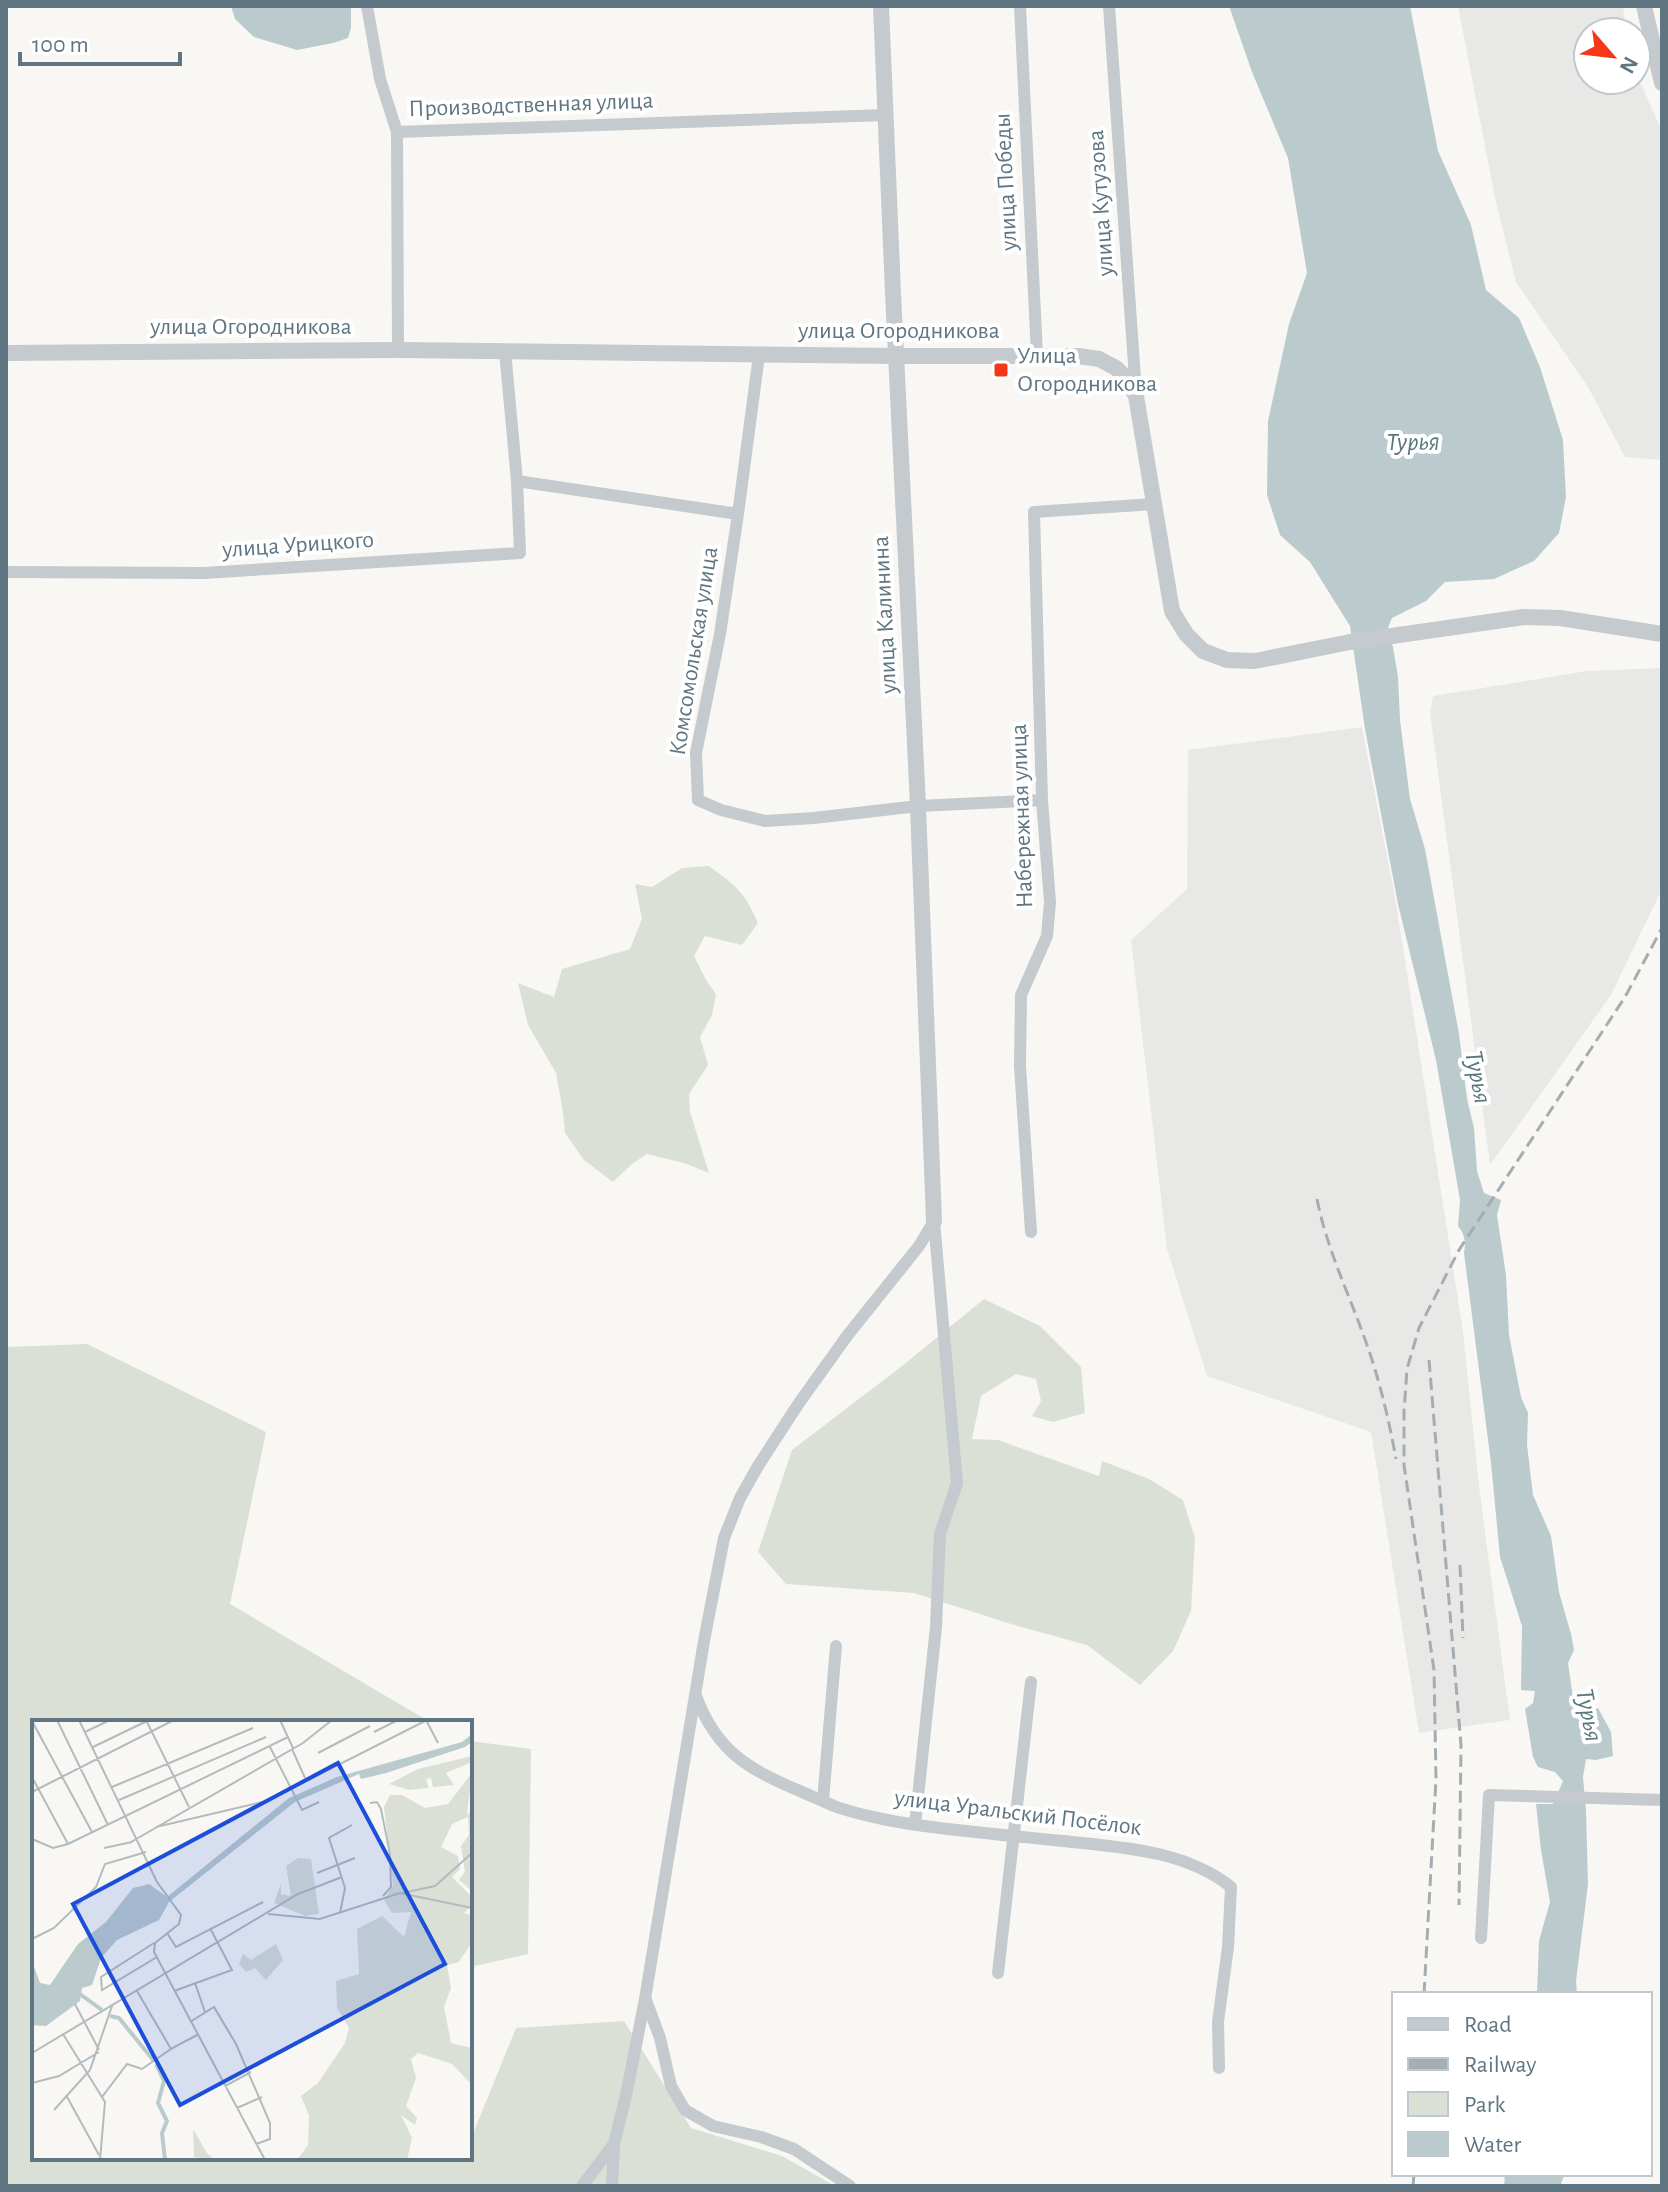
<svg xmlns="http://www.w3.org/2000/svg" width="1668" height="2192" font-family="'Alegreya Sans',sans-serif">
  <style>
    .built { fill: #e8e9e7 }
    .green { fill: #dae0d5 }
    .water { fill: #bbcacd }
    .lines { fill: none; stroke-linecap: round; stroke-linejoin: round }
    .minor { stroke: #c4cacd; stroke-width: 12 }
    .tertiary { stroke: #c4cacd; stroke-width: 16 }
    .rail { stroke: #a4adb2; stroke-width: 3; stroke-dasharray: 12 6; stroke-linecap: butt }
    .poi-dot { fill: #f53717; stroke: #fff; stroke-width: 3 }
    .labels { text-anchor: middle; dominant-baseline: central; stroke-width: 8; stroke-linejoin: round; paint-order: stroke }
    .street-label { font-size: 24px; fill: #5f7682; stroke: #fff }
    .poi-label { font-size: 24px; fill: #5f7682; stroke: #fff; text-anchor: start }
    .water-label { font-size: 26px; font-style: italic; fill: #5a777d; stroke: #fff }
    .inset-river { fill: none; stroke: #bbcacd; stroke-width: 4 }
    .inset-road { fill: none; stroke: #b2bbbf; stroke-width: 2 }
    .view { fill: #1d4ed8; fill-opacity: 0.15; stroke: #1d4ed8; stroke-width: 4 }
    .inset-edge { fill: none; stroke: #5f7682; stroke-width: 4 }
  </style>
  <rect width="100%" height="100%" fill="#f8f7f4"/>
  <path class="built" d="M1458,6H1623L1626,32H1588V80H1636V73L1662,131V460L1625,457L1588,387L1516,282L1495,198Z
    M1662,668V889L1611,995L1490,1165L1430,712L1433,696L1587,671Z
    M1362,727L1396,903L1463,1332L1479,1486L1510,1720L1419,1733L1371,1432L1207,1376L1167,1249L1131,940L1187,889L1188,750Z"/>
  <path class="green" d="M709,866C735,885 745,892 758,923L742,945L705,936L694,956L706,980L716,994L712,1015L700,1037L708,1065L689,1094L690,1112L709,1173L684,1163L647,1154L632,1164L613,1182L584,1160L565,1133L563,1112L556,1073L528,1025L518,983L554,997L562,969L630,949L642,919L635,884L652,887L682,868Z
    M984,1299L1040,1326L1081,1367L1085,1413L1053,1422L1032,1416L1041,1401L1036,1379L1016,1374L981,1396L972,1439L998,1440L1099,1476L1102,1461L1149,1479L1183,1500L1195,1538L1191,1611L1173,1651L1140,1685L1087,1645L1011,1624L914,1593L786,1584L758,1552L792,1450L902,1366Z
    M87,1344L266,1432L230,1604L430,1722H34V2158H470V2141L516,2028L624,2021L691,2128L782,2156L835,2186H6V1347Z
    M470,1741L531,1749L528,1954L470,1967Z"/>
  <path class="water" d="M231,6H351V28L348,38L333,43L297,50L254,37L235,19Z
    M1229,6H1410L1438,151L1471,225L1486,290L1519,318L1540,367L1563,440L1566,497L1559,533L1534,561L1494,579L1445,582L1426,601L1392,618L1387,630L1393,647L1398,677L1400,720L1410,799L1425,849L1459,1034L1467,1099L1474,1128L1477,1171L1484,1193L1501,1200L1497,1215L1506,1275L1509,1335L1521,1397L1528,1413L1527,1445L1533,1495L1551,1536L1559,1592L1571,1634L1574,1650L1568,1663L1576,1719L1598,1708L1611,1732L1613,1756L1596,1760L1586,1759L1583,1777L1586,1811L1588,1884L1576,1981L1577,1994H1537L1539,1941L1550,1902L1541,1850L1536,1804H1553L1563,1781L1555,1772L1538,1767L1533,1757L1525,1709L1533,1703L1535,1691L1521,1690L1522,1626L1500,1557L1491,1463L1464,1253C1466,1243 1465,1234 1458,1226L1460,1200L1436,1060L1398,904L1365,729L1350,626L1310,562L1280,535L1267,495L1268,421L1289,324L1307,273L1288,158L1252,72Z
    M1505,2174H1565L1560,2186H1504Z"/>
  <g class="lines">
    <path class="minor" d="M367,6L380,79L397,132
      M1020,6L1037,355
      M1109,6L1136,393
      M398,350L397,132L885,115
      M759,355L738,514L720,634L696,753L698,800L721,810L765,821L814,818L918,806L1042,800
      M517,481L738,514
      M6,572L204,573L520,553L517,481L505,351
      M1031,1232L1020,1066L1021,995L1047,936L1050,902L1042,800L1034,512L1154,504
      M696,1696C716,1750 748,1770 800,1791C811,1796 823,1801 834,1806C855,1814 895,1822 917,1825C966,1832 1015,1836 1063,1841C1120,1847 1185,1850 1231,1887L1228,1947L1218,2022L1219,2068
      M823,1801L836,1646
      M915,1825L936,1627L940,1534L957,1483L934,1221
      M1481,1938L1489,1795L1662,1800
      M998,1973L1031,1682
      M646,2000L660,2038L671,2086L685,2110L713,2126L761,2137L794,2149L850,2186
      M582,2186L614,2144L627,2091L645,1999L704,1641L724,1538L740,1498L758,1466L799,1403L847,1336L919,1246L934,1221
      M612,2186L614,2145"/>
    <path class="tertiary" d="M881,6L893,293L918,806L934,1221
      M1644,6L1662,83
      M6,353L398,350L896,356H1078L1099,359L1116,368L1126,378L1136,396L1172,611L1186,634L1203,651L1227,660L1255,661L1350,642L1524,617L1560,618L1662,634"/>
    <path class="rail" d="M1317,1199C1327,1250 1350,1296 1367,1345C1380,1382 1389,1420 1396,1459
      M1429,1360L1461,1745L1459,1905
      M1460,1565L1463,1638
      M1424,1994L1436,1779L1434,1670L1404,1465V1412L1407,1369L1419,1328L1459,1250L1625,997L1662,928
      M1413,2186L1414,2174"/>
  </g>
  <rect class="poi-dot" x="993" y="362" width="16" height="16" rx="4"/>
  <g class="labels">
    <g class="street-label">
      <text transform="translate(531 105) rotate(-2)">Производственная улица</text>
      <text transform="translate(1006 182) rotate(-93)">улица Победы</text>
      <text transform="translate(1101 203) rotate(-94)">улица Кутузова</text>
      <text x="251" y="327">улица Огородникова</text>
      <text x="899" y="331">улица Огородникова</text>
      <text transform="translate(298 545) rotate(-4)">улица Урицкого</text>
      <text transform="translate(885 615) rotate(-93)">улица Калинина</text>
      <text transform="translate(694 651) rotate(-81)">Комсомольская улица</text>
      <text transform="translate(1022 816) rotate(-92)">Набережная улица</text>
      <text transform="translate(1018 1813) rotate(7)">улица Уральский Посёлок</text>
    </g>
    <g class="poi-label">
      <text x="1017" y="356">Улица<tspan x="1017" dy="28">Огородникова</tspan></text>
    </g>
    <g class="water-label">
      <text x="1413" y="442">Турья</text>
      <text transform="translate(1478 1077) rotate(79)">Турья</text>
      <text transform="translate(1589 1715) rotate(79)">Турья</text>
    </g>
  </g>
  <g transform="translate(32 1720)">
    <rect width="440" height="440" fill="#f8f7f4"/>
    <path d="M440,36V42L414,53L422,65L401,67L399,58L394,59L397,68L377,70L357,64L386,49ZM440,53L435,95L440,90V171L427,160L433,152L429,126L437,115L436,97L420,104L409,127L426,136L428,149L420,157L440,177V186L432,193L440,196V222L427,242L415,245L419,268L412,287L419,323L440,328V365L420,344L386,333L379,339L384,358L374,386L385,398L383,405L369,395L380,418L375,440H265L276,425L277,396L269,376L286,363L313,323L317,308L305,288L304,261L327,254L325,209L350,196L372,217L379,192L360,193L352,180L361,165L352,87L358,75H370L393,88L416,84ZM266,138L279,139L287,194L273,196L242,183L249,163V174L259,176L254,146ZM244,224L251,240L234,260L223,248L214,252L207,244L211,234L219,240ZM161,409L175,433L183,440L162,437Z" fill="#dae0d5"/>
    <path d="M440,14V22L433,27L354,53L329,59L327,54L263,82L137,182L127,200L85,220L69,238L60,265L50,268L48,281L14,306L0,305V241L8,263L18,265L46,224L74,202L101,168L117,164L135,177L257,78L305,57L430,22Z" fill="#bbcacd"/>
    <path class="inset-river" d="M45,272L70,290M78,296L87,298L122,341M124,344L132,361L126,383L135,401L130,413L133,440"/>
    <path class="inset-road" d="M25,0L76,105M47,0L125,162L149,195L147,204L123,223L122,232L233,440M114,0L157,87M248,0L261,28M394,0L406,23M0,1L60,112M53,12L78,0M342,12L366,0M61,27L115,1M238,27L270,90L287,82M260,29L273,58M286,33L338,6M0,57L36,124M80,67L221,8M0,72L142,0M87,80L234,17M338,83L345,82L349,89L358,134L359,167L351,176M124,107L235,81L395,0M0,119L21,128L36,124L256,17M99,122L271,23L300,0M72,128L100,122M285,153L323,138M370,173L403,166L440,133M308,193L313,168L297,118L320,105M236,194L288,199L368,173L440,188M135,213L144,227L231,182M0,219L22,208L64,167L73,144L114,132M122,223L69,257L70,270L125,237M163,263L173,292M105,271L139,329L165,315M142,271L200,250L178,208M43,284L67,330M158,302L182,287L204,324L238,403V419L224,424M31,314L73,382L68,440M0,333L266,174L310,157M0,363L27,356L67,332M193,366L219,352M34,375L67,435M70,377L95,344L110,349L139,329M205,388L230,377M22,390L58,350L80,286"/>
    <path class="view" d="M306,43L413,244L148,385L41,184Z"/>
    <rect width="440" height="440" class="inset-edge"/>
  </g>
  <rect width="1668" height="2192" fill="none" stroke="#5f7682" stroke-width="16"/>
  <rect x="1392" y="1992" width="260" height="184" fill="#ffffff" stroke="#bfc8cd" stroke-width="2"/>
  <rect x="1408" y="2018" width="40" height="12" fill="#c4cacd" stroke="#bfc8cd" stroke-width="2"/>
  <text x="1464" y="2032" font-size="24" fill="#5f7682">Road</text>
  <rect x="1408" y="2058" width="40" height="12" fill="#a4adb2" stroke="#bfc8cd" stroke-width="2"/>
  <text x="1464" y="2072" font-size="24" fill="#5f7682">Railway</text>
  <rect x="1408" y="2092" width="40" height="24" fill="#dae0d5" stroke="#bfc8cd" stroke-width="2"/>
  <text x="1464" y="2112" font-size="24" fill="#5f7682">Park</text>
  <rect x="1408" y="2132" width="40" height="24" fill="#bbcacd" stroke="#bfc8cd" stroke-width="2"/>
  <text x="1464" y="2152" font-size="24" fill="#5f7682">Water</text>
  <g transform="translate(1612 56) rotate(118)"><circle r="38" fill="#ffffff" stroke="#bfc8cd" stroke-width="2"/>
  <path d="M0-6L14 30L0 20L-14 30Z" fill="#f53717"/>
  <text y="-12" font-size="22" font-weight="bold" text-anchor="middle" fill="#5f7682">N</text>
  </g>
  <path d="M20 52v12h160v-12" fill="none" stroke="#5f7682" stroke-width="4"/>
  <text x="32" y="52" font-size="24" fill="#5f7682" stroke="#ffffff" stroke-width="6" paint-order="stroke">100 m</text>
</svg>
